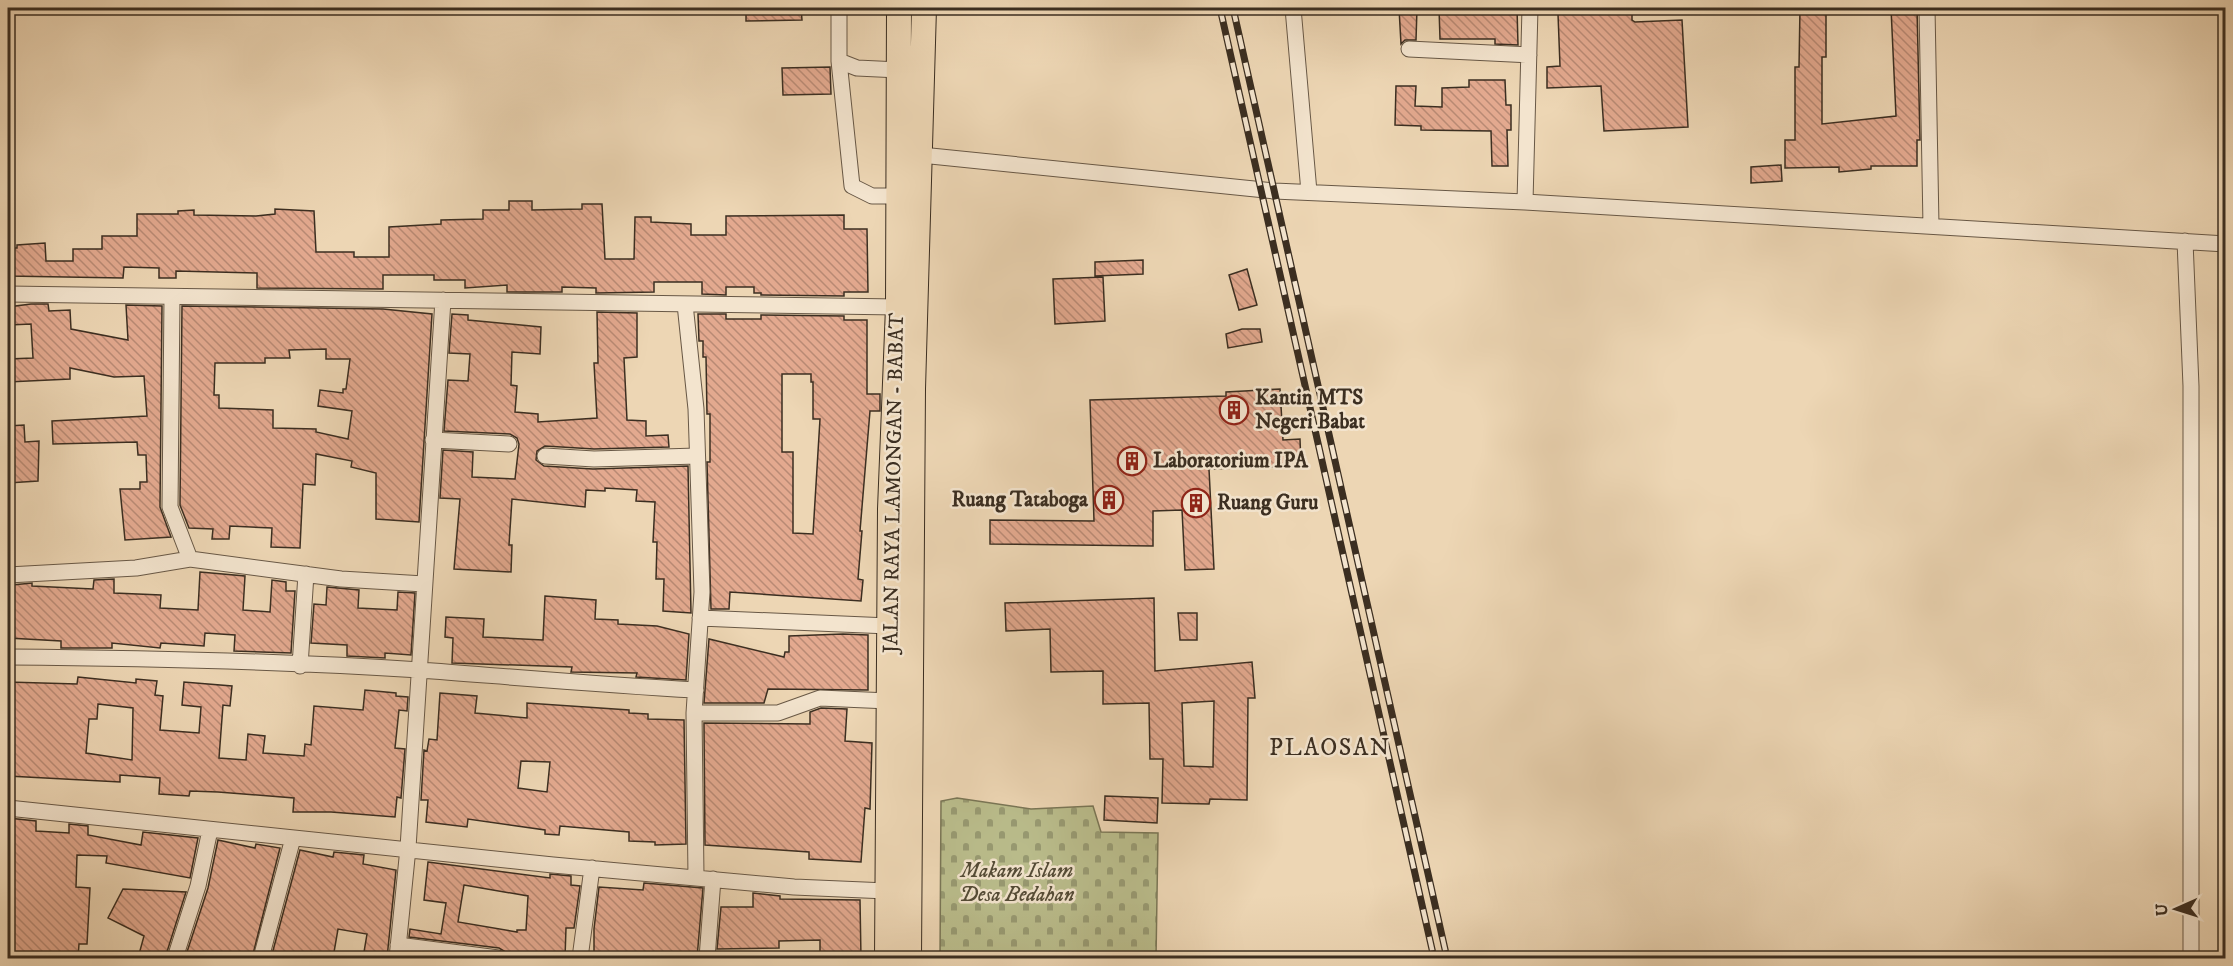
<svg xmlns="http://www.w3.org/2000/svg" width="2233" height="966" font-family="'IM FELL DW Pica',serif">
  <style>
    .cemetery { fill: url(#cemetery-stones); stroke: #7a7656; stroke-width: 1.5 }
    .building { fill: url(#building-back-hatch); stroke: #3b2e21; stroke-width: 1.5; fill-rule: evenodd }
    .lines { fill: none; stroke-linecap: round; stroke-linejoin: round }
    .minor-casing { stroke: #685846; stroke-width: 17 }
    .trunk-casing { stroke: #3b2e21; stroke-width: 26 }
    .minor { stroke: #f3e4ce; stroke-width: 15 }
    .trunk { stroke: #edd6b4; stroke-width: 24 }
    .rail-casing { stroke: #3b2e21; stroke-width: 7 }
    .rail { stroke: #f3e4ce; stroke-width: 4.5; stroke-dasharray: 14; stroke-linecap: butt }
    .labels { text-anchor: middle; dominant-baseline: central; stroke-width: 5; stroke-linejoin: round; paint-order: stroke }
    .poi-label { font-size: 21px; font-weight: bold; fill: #3b2e21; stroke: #f3e4ce; text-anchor: start }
    .street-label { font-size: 21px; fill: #3b2e21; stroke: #f3e4ce }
    .park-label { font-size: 21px; font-style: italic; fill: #544b36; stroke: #f3e4ce }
    .quarter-label { font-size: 24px; letter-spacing: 1.5px; fill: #3b2e21; stroke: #f3e4ce }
  </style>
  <defs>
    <pattern id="cemetery-stones" width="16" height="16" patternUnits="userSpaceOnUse" patternTransform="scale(1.5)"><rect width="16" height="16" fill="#babd8c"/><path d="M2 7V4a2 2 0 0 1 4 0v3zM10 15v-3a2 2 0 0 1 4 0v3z" fill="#989a72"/></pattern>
    <pattern id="building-back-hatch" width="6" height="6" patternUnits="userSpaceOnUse" patternTransform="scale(1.5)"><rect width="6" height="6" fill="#e3a98f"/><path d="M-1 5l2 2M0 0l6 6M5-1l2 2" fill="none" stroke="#b98a74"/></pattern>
  </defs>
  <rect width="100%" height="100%" fill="#edd6b4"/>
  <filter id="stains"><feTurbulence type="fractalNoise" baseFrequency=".00333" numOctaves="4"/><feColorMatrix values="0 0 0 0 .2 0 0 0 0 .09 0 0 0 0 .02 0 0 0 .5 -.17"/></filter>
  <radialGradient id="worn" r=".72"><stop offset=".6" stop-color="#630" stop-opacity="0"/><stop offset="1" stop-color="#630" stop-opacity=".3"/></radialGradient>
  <path class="cemetery" d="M957,798L1031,809L1093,806L1101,832L1158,833L1156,958H940L941,801Z"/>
  <path class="building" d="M746,8H801L802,20L746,21Z
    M1399,8H1417L1416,40H1405L1401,44Z
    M1439,8H1517L1518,45L1495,44V39H1440Z
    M1600,8H1632V20L1635,22L1682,20L1688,127L1604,131L1601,86L1547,88V67L1560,66L1558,14L1601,12Z
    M1800,8H1826V57H1822V124L1896,116L1891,8H1917L1920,140H1917V166H1871V169L1839,172V167L1785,168V140H1795V67H1799Z
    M830,67L831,94L783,95L782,68Z
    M1469,80H1505L1506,105H1511V130H1507L1508,166H1492L1491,131L1421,130V126L1395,125L1396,86H1416L1415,106L1442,107V88L1469,87Z
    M1781,165L1782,181L1751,183V167Z
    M509,201H532V210L582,209V204H602L605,259H634L635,217H651V222L691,224V235H726V216L844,215V229H867L868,292H844V296L761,295V293H754V287H726V295L702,294V282H654V292L596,293V288L562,287V292H507V285L465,288V280H434V275H383V289L257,288V273L176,271V278H159V268L124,267L123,278L8,276V248H17V245L45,243L46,261H73V249H102V236H137V214H178V211L194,210V215L256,216L275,214V209L314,211L316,252H354V257H389V227L441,224V220L483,219V210H509Z
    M1143,260V274L1095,276V262Z
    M1247,269L1257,305L1239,310L1229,275Z
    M1103,277L1105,321L1055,324L1053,279Z
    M31,304H48L49,311L70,310L71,329L128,340L126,305L162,306L160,507L171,537L125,540L120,489H140V482H147L146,455H138L137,442L53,444L52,421L147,416L144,376L114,377L70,368V379L8,382V359L33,358L31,324L9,325L8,307Z
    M182,306L383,309L432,314L419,522L376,519V473L351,467L352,461L316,454L315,485L303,484L300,548L271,547L272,528L230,526L229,539H212L213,529L189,528L180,505ZM326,349V359H350L346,389H343V393L320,390L318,406L352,411L348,439L316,432V429L273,428V410L219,408V395H214L215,363H265V358H290L289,350Z
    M597,312L637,313V357L624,358L627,420L646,421V436L668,435L669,447L594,449L545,446L537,451L536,460L544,466L593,469L688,466L691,613L663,611L664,579H656L657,542H653L655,502L636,501L637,490L605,488V491L586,490L585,507L512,499L509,545H512L511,572L454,569L460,499L440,498L443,450L473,452L472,477L515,479L519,444L517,438L510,434L444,431L448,380L468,381L470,354L449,353L452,314L468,315V320L541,327L540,354L512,352L511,385L517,386L515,412L538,414V422L597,418L594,363H598Z
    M698,314H726V319H761V315L844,316V320H867V394H880V411H870L860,531H862L858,579L863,580L861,601L730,592L729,609H711L707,462H710V414H707L706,357H703V341H699ZM782,374H811V382H813V419H820L813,534L793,533V452H782Z
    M1242,329H1260L1262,342L1228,348L1226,334Z
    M1280,389L1283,440L1300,439L1301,466L1209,469L1214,569L1185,570L1182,510L1153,511V546L990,544V520L1094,521L1090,400L1226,396V392Z
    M24,425L25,442L39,441L38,481L8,483V426Z
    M200,572L245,576L243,610L270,612L272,580L286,582V591H295L291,653L234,651L235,635L205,633L204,646L161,643L160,648L112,643V648H61V641L8,638V594L11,595L12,585L32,583V586L93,589L94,580L114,579V593L161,595L160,608L198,610Z
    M327,587L359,590L358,608L397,610L398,592L415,593L411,655L385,653V658L347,656V645L311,643L314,604L326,605Z
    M545,596L596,600L595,619L618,620V624L657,626L689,634L686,680L636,677L637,673L571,672L572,667L452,663L453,638L445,637L446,617L484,619L483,637L543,640Z
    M1154,598L1155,671L1252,662L1255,698H1248L1247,800L1210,799L1209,804L1162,803L1163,759H1150L1149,703L1103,704V671L1051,672L1050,629L1006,631L1005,603ZM1214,701L1213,767L1184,766L1182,703Z
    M1178,613H1197V640H1180Z
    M843,634L868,635V690L768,689L764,703H704L709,639L784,657L785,652H789V636Z
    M78,677L136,683V679L157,681L155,695L163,696L160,730L199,733L201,707L182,705L184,682L232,686L230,706L223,705L219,758L246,760L248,734L265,736L263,753L304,756L305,744L311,745L314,706L363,710L365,690L396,693V696L408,697L407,711L399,710L395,748L405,749L401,798L397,797L395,817L331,812H293L294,798L218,792L190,791L189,796L159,794L160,778L120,775V782L8,776V682L77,684ZM98,704L133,708L132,760L86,753L89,719H97Z
    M440,693L477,696L475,713L527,718V703L629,710V713L648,714V719L684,720L686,844L655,845V842L629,841V832L560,826L559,835L545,834V830L468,819L467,827L426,822L428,800H421L424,750L427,751L429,739L437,740ZM521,761L550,762L547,792L518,788Z
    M821,708L847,709L845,741L872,743L870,809L865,808L861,862L809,859V852L705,845L704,723L810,724V712Z
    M1105,796L1158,798L1157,823L1104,820Z
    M8,818L36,821V831L69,833V824L88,826V835L141,845L143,832L198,838L190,878L106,863L107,856L77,855L76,887L90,888L87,944H79L78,958H8Z
    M218,840L255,848L256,844L280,848L252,958H185L208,888Z
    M300,850L333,857L334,852L364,855L363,864L396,870L387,958H363L367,934L338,929L333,958H271Z
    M428,862L550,878V874L571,876V885L580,886L574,928H566L565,958H509V954L499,948L409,937L410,929L441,934L446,903L424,900ZM464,885L528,896L526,930H517V932L458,922Z
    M644,883L703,888L697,958L617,955L616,958H594V929L599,887L643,890Z
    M123,889L186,892L165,958H138L144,936L108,918Z
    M753,893L780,896V899L860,900L861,958H820V940L779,941V948L717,949L721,907H753Z"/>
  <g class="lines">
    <g class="minor-casing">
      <path id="minor" d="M839,8V61L857,68L899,70
        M1293,8L1309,192
        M1927,8L1931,226
        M1409,49L1529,55
        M839,61L852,186L872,196H898
        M921,155L1274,191L1525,202L2226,244
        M1525,202L1530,8
        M2185,241L2191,386V958
        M8,294L898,307
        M172,297L170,507L190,559
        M685,304L696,409L702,592L694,713L696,876
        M433,440L509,444
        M545,456L594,459L697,456
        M8,575L136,568L190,559L341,579L424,584
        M700,618L889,626
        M8,657C145,658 283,661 420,670C512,677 604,685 696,690
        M300,666L306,574
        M694,713H778L820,698L889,701
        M8,808L553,865L794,887L887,891
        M398,945L498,958
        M175,958L198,886L210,830
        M261,958L293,838
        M397,958L408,848L443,300
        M580,958L592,868
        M707,958L713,879"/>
    </g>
    <g class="trunk-casing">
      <path id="trunk" d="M887,958L890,509L898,307L899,8
        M909,958L913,389L924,8"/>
    </g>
    <use href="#minor" class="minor"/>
    <use href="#trunk" class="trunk"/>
    <g class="rail-casing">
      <path id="rail" d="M1220,8L1434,958
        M1233,8L1447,958"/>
    </g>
    <use href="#rail" class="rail"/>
  </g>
  <defs>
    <g id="building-ring" transform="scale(1.5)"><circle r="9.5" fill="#f3e4ce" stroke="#8f2418" stroke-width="1.5"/><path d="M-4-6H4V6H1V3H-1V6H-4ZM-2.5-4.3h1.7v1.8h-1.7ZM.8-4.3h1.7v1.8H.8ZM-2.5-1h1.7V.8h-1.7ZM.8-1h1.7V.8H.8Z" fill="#8f2418"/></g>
  </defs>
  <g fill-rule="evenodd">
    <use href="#building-ring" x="1234" y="410"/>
    <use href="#building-ring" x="1132" y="461"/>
    <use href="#building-ring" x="1109" y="500"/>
    <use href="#building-ring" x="1196" y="503"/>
  </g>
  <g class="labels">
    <g class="poi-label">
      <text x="1255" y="398">Kantin MTS<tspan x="1255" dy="24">Negeri Babat</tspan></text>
      <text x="1153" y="461">Laboratorium IPA</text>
      <text x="1088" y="500" text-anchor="end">Ruang Tataboga</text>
      <text x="1217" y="503">Ruang Guru</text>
    </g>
    <g class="street-label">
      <text transform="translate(894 483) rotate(-89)">JALAN RAYA LAMONGAN - BABAT</text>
    </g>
    <g class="park-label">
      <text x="1017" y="871">Makam Islam<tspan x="1017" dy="24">Desa Bedahan</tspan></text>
    </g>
    <g class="quarter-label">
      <text x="1330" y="748">PLAOSAN</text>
    </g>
  </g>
  <rect width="2233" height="966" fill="none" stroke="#edd6b4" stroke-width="30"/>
  <rect x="9" y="9" width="2215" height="948" fill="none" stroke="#3b2e21" stroke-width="3"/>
  <rect x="15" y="15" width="2203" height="936" fill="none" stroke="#3b2e21" stroke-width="1.5"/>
  <g transform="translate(2176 909) rotate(267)" stroke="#f3e4ce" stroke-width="4.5" paint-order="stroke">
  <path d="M0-4.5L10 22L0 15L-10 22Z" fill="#3b2e21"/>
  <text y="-9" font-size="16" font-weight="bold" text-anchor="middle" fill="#3b2e21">U</text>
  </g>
  <rect width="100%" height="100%" filter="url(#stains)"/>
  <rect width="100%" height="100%" fill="url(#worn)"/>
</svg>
